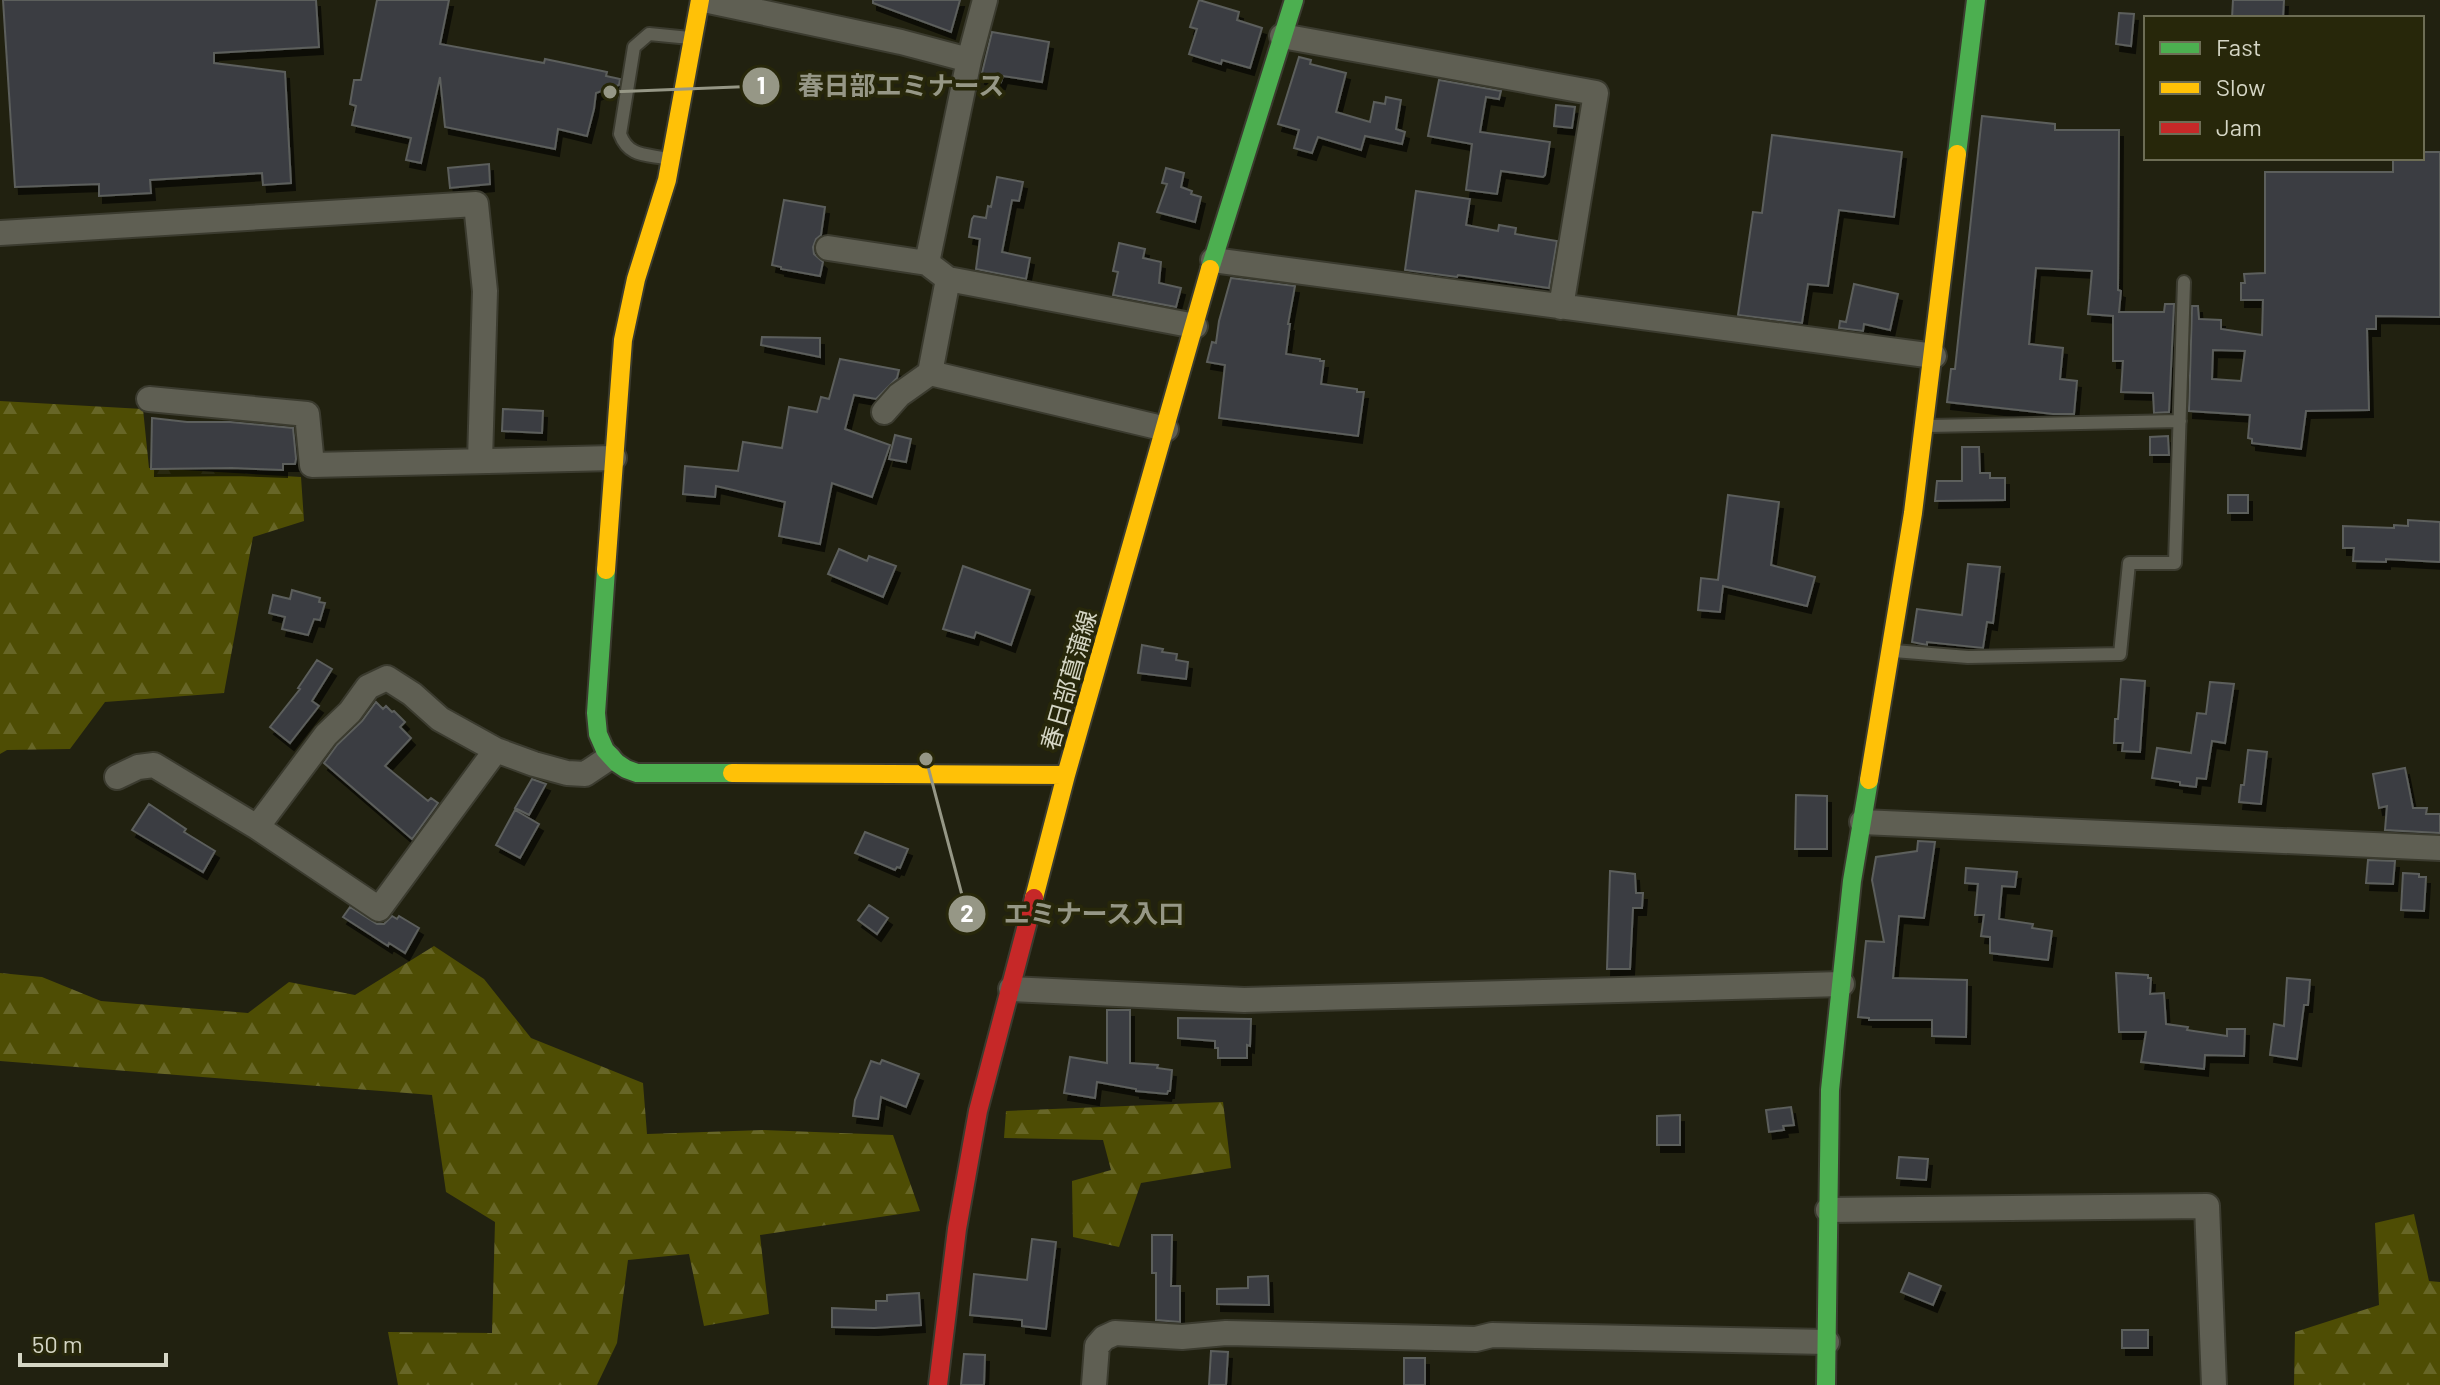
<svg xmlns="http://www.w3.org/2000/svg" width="2440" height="1385" font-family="Barlow,'Noto Sans JP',sans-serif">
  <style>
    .forest { fill: url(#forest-firs) }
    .building { fill: #3b3d43; stroke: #5c5e5c; stroke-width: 2; fill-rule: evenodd; filter: url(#shadow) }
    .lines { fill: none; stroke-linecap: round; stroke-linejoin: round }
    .lane-casing { stroke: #3b3b2f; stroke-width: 16 }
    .street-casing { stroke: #3b3b2f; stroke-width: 28 }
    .fast-casing { stroke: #3b3b2f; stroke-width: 22 }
    .slow-casing { stroke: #3b3b2f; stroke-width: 22 }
    .jam-casing { stroke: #3b3b2f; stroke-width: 22 }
    .lane { stroke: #5f5f53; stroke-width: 12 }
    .street { stroke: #5f5f53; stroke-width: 24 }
    .fast { stroke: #4caf50; stroke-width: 18 }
    .slow { stroke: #ffc107; stroke-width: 18 }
    .jam { stroke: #c62828; stroke-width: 18 }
    .labels { text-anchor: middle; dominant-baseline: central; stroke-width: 7; stroke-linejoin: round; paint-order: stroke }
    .street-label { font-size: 24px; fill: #d5d6c5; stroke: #27270a }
    .leader { fill: none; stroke: #969786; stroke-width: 3 }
    .callout-dot { fill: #969786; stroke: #27270a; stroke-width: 3 }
    .mark-label { font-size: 24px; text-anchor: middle; font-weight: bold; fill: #fff }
    .callout-label { font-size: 26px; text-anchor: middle; font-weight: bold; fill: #969786; stroke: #27270a; stroke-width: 7; stroke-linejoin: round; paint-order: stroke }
  </style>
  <defs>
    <pattern id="forest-firs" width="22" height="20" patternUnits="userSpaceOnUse" patternTransform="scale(2)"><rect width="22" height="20" fill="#4e4d04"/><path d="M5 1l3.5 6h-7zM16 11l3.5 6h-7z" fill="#676627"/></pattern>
    <filter id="shadow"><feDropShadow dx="4" dy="7" stdDeviation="0" flood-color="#0009"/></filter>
  </defs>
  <rect width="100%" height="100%" fill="#212110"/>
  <path class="forest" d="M0,401L143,409L149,468L301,477L304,521L253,537L224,693L105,702L70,749L7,750L0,754Z
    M434,946L484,979L531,1038L643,1083L647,1134L763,1130L893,1135L920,1211L760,1235L769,1314L704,1326L689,1254L628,1260L617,1343L597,1385H398L388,1332L492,1333L495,1222L446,1192L432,1095L0,1061V973L42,977L101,1001L248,1013L289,982L355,995Z
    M1223,1102L1231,1168L1141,1183L1119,1247L1073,1237L1072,1181L1111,1170L1103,1140L1004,1138L1006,1111Z
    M2414,1214L2429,1281L2440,1282V1385H2294L2295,1332L2379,1305L2375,1223Z"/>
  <path class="building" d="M3,0H316L319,47L214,53V63L285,72L291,183L263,185L262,173L150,180L151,193L99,196V184L15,187Z
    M377,0H449L440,44L544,63L545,59L607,72L606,76L620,79L619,85L596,93L594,109L587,136L558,129L555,149L445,127L440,77L421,163L406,160L411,138L352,125L356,106L350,104L354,80H361Z
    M873,0H960L951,32L873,3Z
    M1199,0L1239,12L1237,20L1262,28L1250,68L1222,60L1221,64L1189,54L1197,29L1190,27Z
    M2233,0H2284L2283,18H2232Z
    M2119,13L2134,14L2131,46L2116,44Z
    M992,32L1049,42L1042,82L1003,76L1001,82L981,77Z
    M1299,57L1311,60L1310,64L1346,73L1336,112L1370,122L1374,102L1385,104L1386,97L1401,100L1396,129L1405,132L1402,144L1365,136L1361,150L1318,137L1312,153L1294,148L1299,130L1278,124Z
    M1439,80L1501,91L1499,99L1486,97L1480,132L1550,142L1545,175L1543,177L1501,171L1497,194L1466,190L1472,144L1428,136Z
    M1556,105L1575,107L1572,128L1554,126Z
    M1982,116L2055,124V130H2119L2118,290L2121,291L2119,312H2164L2165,304H2174L2169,412L2154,413L2153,393L2121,392L2123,361H2113V316L2088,314L2092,271L2036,268L2029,344L2063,348L2060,379L2077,381L2074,414H2053L1947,402L1951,369H1955Z
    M1772,135L1902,152L1894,217L1839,210L1828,286L1808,284L1802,323L1738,315L1753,212L1762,213Z
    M2422,152H2440V317L2376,316V329H2367L2369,410L2306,411L2301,449L2252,443V439L2248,438L2250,415L2189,411L2192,306H2198L2199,319L2221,320V329L2262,335L2263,300H2241V283H2245L2244,274L2265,273V172H2393V158H2422ZM2213,350L2245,351L2241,381L2212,379Z
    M489,164L490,184L450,188L448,168Z
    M1166,168L1184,173L1181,187L1192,191L1191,194L1201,197L1195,222L1157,212L1167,184L1162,183Z
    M997,177L1023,182L1019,201L1012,200L1002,252L1030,258L1026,279L976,269L980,239L969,237L972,219L974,216L986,218L988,206L991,207Z
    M1416,191L1470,199L1466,225L1498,231L1499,225L1516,228L1515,234L1557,241L1549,288L1458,275L1457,277L1405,270Z
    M784,200L825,207L821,235L816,239L813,247L814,254L823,262L820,276L781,269V267L772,265Z
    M1119,243L1145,249L1143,258L1161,262L1159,283L1181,288L1176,307L1113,295L1118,272L1113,271Z
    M1231,278L1295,286L1288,324H1290L1286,354L1320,359V361H1324L1321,384L1357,389V392H1364L1358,436L1219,418L1225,365L1207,362L1212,342L1216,343L1219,321Z
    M1854,284L1898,294L1890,330L1864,324L1863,331L1839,328L1840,321L1846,322Z
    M762,337L820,338V357L761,345Z
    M840,359L899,370L897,378L876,399L854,395L845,429L890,445L872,497L832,483L820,544L779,536L785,502L716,486L715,497L683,494L685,466L738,471L743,442L782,448L789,407L817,412L821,397L829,399Z
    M503,409L543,411L542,433L502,431Z
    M152,418L187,422H230L293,428L296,459L295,464H283V470L232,468L151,469Z
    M895,435L911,439L906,462L889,459Z
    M2168,436L2169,455H2150V437Z
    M1962,447H1979L1980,473H1990V478H2005V500L1935,501L1937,481H1962Z
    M1728,495L1779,502L1771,565L1815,577L1807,606L1723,586L1720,612L1698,610L1701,578L1718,580Z
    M2228,495H2248V513H2228Z
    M2408,520L2440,522V562L2386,559V562L2353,561L2354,548H2343V526L2394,528V525L2408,526Z
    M839,549L867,561L869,556L896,566L883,597L828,574Z
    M1968,564L2000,567L1993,623L1987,622L1983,648L1927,642V645L1912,642L1917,609L1962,615Z
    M963,566L1030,590L1011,645L976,632L974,638L943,629Z
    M292,590L320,598L319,602L325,603L320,620L314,619L308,635L282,629L285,617L269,613L273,595L290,599Z
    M1142,645L1163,649L1162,652L1177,654L1176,660L1188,662L1186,679L1138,673Z
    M317,660L332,669L312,701L319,706L290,743L270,727L300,689L298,688Z
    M2121,679L2145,681L2140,752L2122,751L2123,743H2114L2115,719H2118Z
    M2210,682L2234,684L2225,743L2212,741L2206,779L2197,778L2196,787L2180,785V782L2152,778L2157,748L2191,753L2197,713L2206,714Z
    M376,702L383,709L386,706L392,712L394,711L405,722L400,727L411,738L385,766L428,801L431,798L438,803L412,839L324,763L337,745L362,721Z
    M2248,750L2267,752L2261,804L2239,802L2241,785H2244Z
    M2405,768L2413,808H2427L2426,814H2440V833L2385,830L2387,806L2379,808L2373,774Z
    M532,779L546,784L529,815L515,808Z
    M1796,795L1827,796V849H1795Z
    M149,804L186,829L184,832L215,851L203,872L132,830Z
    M515,810L539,824L520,858L496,845Z
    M865,832L908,849L900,868L897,867L895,870L855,853Z
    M1918,841L1935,842L1924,918L1899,916L1893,978L1967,980L1966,1037L1932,1036V1020H1869V1018L1858,1017L1866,941L1884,942L1872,880L1876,857L1917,851Z
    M2368,860L2395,861L2393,884L2366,883Z
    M1966,868L2017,872L2015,887L2002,886L1999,919L2033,924L2032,928L2052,931L2048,960L1990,953V937L1981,936L1984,915H1975L1978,884L1965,883Z
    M1610,871L1635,874L1636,893H1643L1642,908H1633L1630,969H1607Z
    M2403,873L2419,874V877H2426L2424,911L2401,910Z
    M869,905L888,918L877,934L858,920Z
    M350,907L377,924H384L392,916L397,919L399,916L419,928L405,953L389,943L388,946L343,917Z
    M2116,973L2148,975V978H2151L2150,994L2164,993L2166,1024L2188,1027L2187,1030L2227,1036V1029H2245L2244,1056L2205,1055L2204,1069L2141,1062L2146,1032H2119Z
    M2287,978L2310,980L2308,1005H2304L2297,1059L2270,1055L2274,1024L2284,1026Z
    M1107,1010H1130V1063L1158,1065L1157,1068L1172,1070L1170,1091H1168L1167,1094L1136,1091V1089L1097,1082L1095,1098L1064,1093L1070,1057L1107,1063Z
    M1178,1018L1251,1019L1250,1046L1247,1045V1058H1218V1048H1215V1041L1178,1038Z
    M882,1060L919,1074L906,1107L881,1097L878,1119L853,1116L855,1100L871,1061L880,1064Z
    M1791,1107L1794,1125L1783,1126L1784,1130L1769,1132L1766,1110Z
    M1680,1115V1145H1657V1116Z
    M1899,1157L1928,1159L1926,1180L1897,1178Z
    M1152,1235H1172L1171,1286H1180V1322L1156,1320V1273H1152Z
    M1032,1239L1056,1242L1046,1329L1022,1326V1320L970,1315L974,1274L1027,1280Z
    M1909,1273L1941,1286L1933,1305L1901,1292Z
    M1268,1276L1269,1305L1217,1304V1289L1248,1288V1277Z
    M919,1293L921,1325L874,1328L832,1327V1308L876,1310V1301H887V1295Z
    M2122,1330H2148V1348H2122Z
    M1211,1351L1228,1352L1226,1385H1209Z
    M964,1354L985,1355L984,1385H961Z
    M1404,1358H1425V1385H1404Z"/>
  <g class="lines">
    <g class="lane-casing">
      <path id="lane" d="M669,159C647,154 629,158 620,134L634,47L649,34L690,38
        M1927,426L2180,421
        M1894,651L1968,657L2120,654L2129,563H2175L2184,282"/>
    </g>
    <g class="street-casing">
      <path id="street" d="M704,0L901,42L969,60L985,0
        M1282,36L1596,93L1561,307
        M0,233L476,204L485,291L480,460
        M828,248L927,263L948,279L1195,326
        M1213,260L1934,356
        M927,263L969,60
        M930,373L948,279
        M149,399L307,414L312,465L614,458
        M884,412L899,395L930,373L1166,429
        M117,777L138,767L154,765L257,827L326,735L350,712L368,687L387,678L412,694L440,719L496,750L534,764L567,773L585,774L609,758
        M1862,822L2440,848
        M257,827L379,909L496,750
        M1011,989L1244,1000L1842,984
        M1828,1210L2207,1206L2214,1385
        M1094,1385L1097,1346L1104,1338L1115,1333L1182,1337L1226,1333L1476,1339L1492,1335L1827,1342"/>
    </g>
    <g class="fast-casing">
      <path id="fast" d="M1957,154L1976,0
        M1210,269L1294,0
        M606,570L596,713L598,734L605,750L617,763L626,769L637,773H732
        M1826,1385L1830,1090L1852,881L1869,780"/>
    </g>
    <g class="slow-casing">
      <path id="slow" d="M606,570L623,340L636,279L667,180L700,0
        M732,773L1066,775
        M1869,780L1913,513L1957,154
        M1034,898L1066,775L1210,269"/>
    </g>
    <g class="jam-casing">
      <path id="jam" d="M938,1385L957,1229L978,1111L1034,898"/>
    </g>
    <use href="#lane" class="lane"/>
    <use href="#street" class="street"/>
    <use href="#fast" class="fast"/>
    <use href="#slow" class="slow"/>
    <use href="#jam" class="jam"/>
  </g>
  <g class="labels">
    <g class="street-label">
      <text transform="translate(1068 680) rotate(-74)">春日部菖蒲線</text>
    </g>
  </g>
  <path class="leader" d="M610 92L761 86M926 759L967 914"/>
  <g class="callout-dot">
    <circle cx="610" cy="92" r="8"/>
    <circle cx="926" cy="759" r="8"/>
    <circle cx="761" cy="86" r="20"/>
    <circle cx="967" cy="914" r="20"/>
  </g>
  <g class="mark-label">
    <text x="761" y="94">1</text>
    <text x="967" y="922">2</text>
  </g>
  <g class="callout-label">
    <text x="901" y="95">春日部エミナース</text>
    <text x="1094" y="923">エミナース入口</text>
  </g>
  <rect x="2144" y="16" width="280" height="144" fill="#27270a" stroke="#6d6d55" stroke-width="2"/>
  <rect x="2160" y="42" width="40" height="12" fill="#4caf50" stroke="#6d6d55" stroke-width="2"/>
  <text x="2216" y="56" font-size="24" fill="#d5d6c5">Fast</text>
  <rect x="2160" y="82" width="40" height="12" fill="#ffc107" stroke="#6d6d55" stroke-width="2"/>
  <text x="2216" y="96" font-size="24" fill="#d5d6c5">Slow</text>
  <rect x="2160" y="122" width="40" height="12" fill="#c62828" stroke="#6d6d55" stroke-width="2"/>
  <text x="2216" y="136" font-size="24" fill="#d5d6c5">Jam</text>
  <path d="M20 1353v12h146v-12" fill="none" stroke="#d5d6c5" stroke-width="4"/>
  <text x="32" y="1353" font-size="24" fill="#d5d6c5" stroke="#27270a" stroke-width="6" paint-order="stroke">50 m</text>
</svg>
